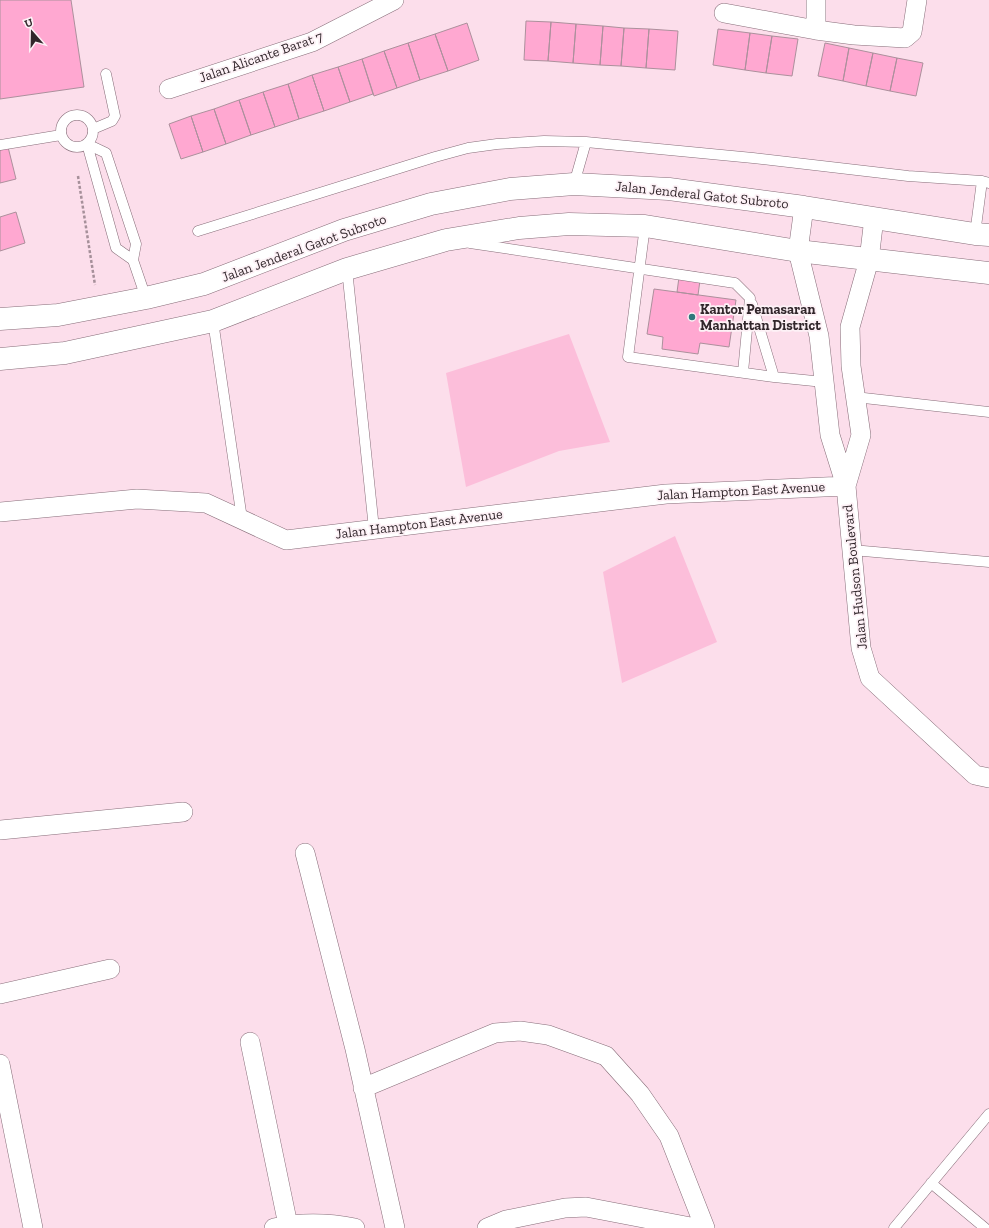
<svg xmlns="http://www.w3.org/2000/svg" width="989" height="1228" font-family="'Zilla Slab',serif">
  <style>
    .green { fill: #fcbeda }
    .building { fill: #ffa8d1; stroke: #ac909c }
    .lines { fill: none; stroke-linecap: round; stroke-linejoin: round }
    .service-casing { stroke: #876d79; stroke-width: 11 }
    .minor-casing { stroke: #876d79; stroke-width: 20 }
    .tertiary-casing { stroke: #876d79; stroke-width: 23 }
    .path { stroke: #a6909a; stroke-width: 2.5; stroke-dasharray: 3 2; stroke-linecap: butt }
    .service { stroke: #fff; stroke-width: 10 }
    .minor { stroke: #fff; stroke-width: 19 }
    .tertiary { stroke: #fff; stroke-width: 22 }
    .poi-dot { fill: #2e787c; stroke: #fdf1f6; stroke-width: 1.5 }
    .labels { text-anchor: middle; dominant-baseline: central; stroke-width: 3.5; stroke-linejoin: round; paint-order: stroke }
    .street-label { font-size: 14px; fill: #31262b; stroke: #fdf1f6 }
    .poi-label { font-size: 14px; font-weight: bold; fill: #31262b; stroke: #fdf1f6; text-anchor: start }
  </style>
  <rect width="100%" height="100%" fill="#fcdeeb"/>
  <path class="green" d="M569,334L610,442L559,451L466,487L446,373Z
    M675,536L717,642L622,683L603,572Z"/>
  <path class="building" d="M0,0H71L84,87L0,99Z
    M526,21L551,22L548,61L524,60Z
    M551,22L576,24L573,63L548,61Z
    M467,23L479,60L448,71L435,34Z
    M576,24L603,26L600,65L573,63Z
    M603,26L624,28L621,66L600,65Z
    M624,28L649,29L646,68L621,66Z
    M649,29L678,31L675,70L646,68Z
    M718,29L750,33L745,70L713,65Z
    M750,33L772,36L766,73L745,70Z
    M435,34L448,71L420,80L408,43Z
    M772,36L798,39L792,76L766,73Z
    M408,43L420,80L397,88L384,51Z
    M825,43L849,48L843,81L818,76Z
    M849,48L873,53L866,86L843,81Z
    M384,51L397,88L374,96L362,59Z
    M873,53L897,58L890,91L866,86Z
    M897,58L923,63L916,96L890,91Z
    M362,59L373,94L350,102L338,67Z
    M338,67L350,102L324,111L312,75Z
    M312,75L324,111L299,119L288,84Z
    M288,84L299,119L275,127L263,92Z
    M263,92L275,127L251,135L239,100Z
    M239,100L251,135L226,144L214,109Z
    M214,109L226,144L203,152L191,116Z
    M191,116L203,152L181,159L169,124Z
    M8,147L16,179L0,183V149Z
    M16,212L25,243L0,251V217Z
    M680,270L701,273L698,295L677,292Z
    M654,289L736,300L729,347L700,343L698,354L662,349L663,337L647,334Z"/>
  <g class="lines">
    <g class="service-casing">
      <path id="service" d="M61 131a16 16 0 1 1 32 0a16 16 0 1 1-32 0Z
        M93,129L112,121L115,116L106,74
        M87,144L106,153L136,244L133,260L146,298
        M87,144L116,248L133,260
        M0,145L61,135
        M574,184L586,142
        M645,226L628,357L774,377L824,382
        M198,231L435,157L468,148L497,144L544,141L586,142L753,158L908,176L982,181L989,183
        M975,234L982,181
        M470,243L735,283L750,298L743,372
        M347,269L374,529
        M752,304L774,377
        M213,321L242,519
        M855,397L989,412
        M852,550L989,562
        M931,1183L985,1228
        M894,1228L989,1114"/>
    </g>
    <g class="minor-casing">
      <path id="minor" d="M816,0V30
        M724,13L816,30L854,35L905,38L912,32L917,0
        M169,89L312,42L394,0
        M804,207L798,251L819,336L830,435L846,486L861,648L870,678L975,775L989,778
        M846,486L861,435L851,366L850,327L869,260L874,218
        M0,512L137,499L206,503L286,540L666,494L846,486
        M0,830L183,812
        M305,853L355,1049L395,1228
        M0,994L110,969
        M250,1042L288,1225
        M0,1064L33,1228
        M363,1088L495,1033L520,1031L548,1035L606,1056L640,1094L669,1136L705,1228
        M274,1228C301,1222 329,1223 355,1228
        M487,1228L506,1220L565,1208L586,1207L696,1228"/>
    </g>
    <g class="tertiary-casing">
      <path id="tertiary" d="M0,319L58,315L146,298L204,284L344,230L431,204L510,189L574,184L669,189L804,207L975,234L989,235
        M0,359L65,353L213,321L347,269L446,240L519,228L569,224L645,226L798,251L989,273"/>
    </g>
    <path class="path" d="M78,176L95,285"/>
    <use href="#service" class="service"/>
    <use href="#minor" class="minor"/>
    <use href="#tertiary" class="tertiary"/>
  </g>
  <circle class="poi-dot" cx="692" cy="317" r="4"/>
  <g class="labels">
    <g class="street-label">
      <text transform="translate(261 57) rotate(-19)">Jalan Alicante Barat 7</text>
      <text transform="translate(702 195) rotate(6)">Jalan Jenderal Gatot Subroto</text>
      <text transform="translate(304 248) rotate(-20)">Jalan Jenderal Gatot Subroto</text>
      <text transform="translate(741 491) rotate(-3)">Jalan Hampton East Avenue</text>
      <text transform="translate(419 524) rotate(-7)">Jalan Hampton East Avenue</text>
      <text transform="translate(855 577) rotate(-96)">Jalan Hudson Boulevard</text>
    </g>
    <g class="poi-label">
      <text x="700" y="309">Kantor Pemasaran<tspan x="700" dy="16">Manhattan District</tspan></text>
    </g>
  </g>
  <g transform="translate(32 32) rotate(340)" stroke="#fdf1f6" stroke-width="3" paint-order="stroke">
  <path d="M0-3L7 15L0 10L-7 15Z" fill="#31262b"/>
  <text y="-6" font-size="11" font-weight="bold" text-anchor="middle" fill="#31262b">U</text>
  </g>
</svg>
